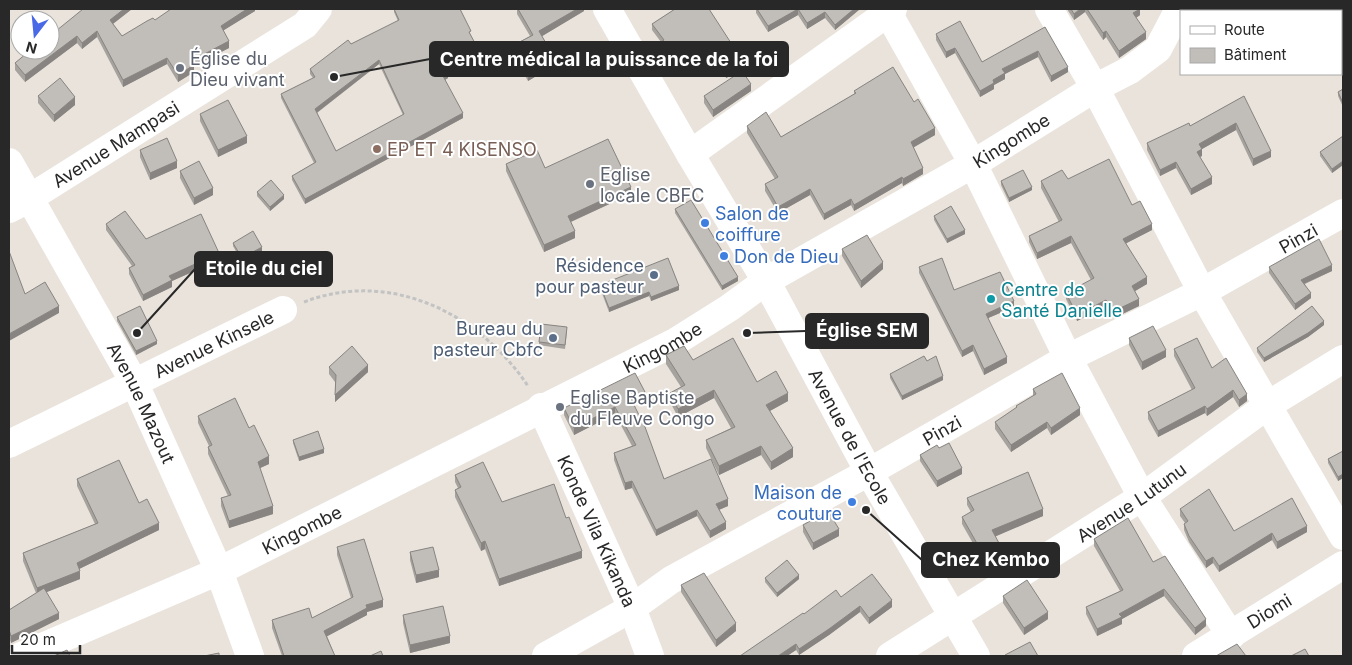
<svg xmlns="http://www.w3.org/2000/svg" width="1352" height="665" font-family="Inter,sans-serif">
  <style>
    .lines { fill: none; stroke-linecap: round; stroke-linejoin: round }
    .path { stroke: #c3c3c3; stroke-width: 3; stroke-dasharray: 4 2.5; stroke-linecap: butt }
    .minor { stroke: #fff; stroke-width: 28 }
    .wall { fill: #a6a39e; fill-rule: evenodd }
    .shaded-wall { fill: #878481 }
    .building { fill: #c1bdb8; stroke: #878481; fill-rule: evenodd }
    .worship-dot { fill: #6b7280; stroke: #fff; stroke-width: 2 }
    .education-dot { fill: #8d6e63; stroke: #fff; stroke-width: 2 }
    .shop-dot { fill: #3f7fe0; stroke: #fff; stroke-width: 2 }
    .service-dot { fill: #5c6f8a; stroke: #fff; stroke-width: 2 }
    .culture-dot { fill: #0f9aa8; stroke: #fff; stroke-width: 2 }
    .labels { text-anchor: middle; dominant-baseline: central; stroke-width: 4; stroke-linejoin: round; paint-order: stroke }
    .worship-label { font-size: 18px; fill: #5b616d; stroke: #fff; text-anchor: start }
    .street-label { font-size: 18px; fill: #282828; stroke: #fff }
    .education-label { font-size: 18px; fill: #785e54; stroke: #fff; text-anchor: start }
    .shop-label { font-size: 18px; fill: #366cbe; stroke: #fff; text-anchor: start }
    .service-label { font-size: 18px; fill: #4e5e75; stroke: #fff; text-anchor: end }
    .culture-label { font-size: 18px; fill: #0d838f; stroke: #fff; text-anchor: start }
    .leader { fill: none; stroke: #282828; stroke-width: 2 }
    .callout-dot { fill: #282828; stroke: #fff; stroke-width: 2 }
    .callout { fill: #282828; stroke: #282828; stroke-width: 2 }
    .callout-label { font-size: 19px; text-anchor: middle; font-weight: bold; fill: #fff }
  </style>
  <rect width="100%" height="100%" fill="#e9e3db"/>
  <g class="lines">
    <path class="path" d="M304,302C390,269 479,313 528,386"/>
    <g class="minor">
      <path id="s1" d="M607,9L690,154L766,281L869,472L976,656"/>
      <path d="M886,9L973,164L1068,358L1142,497L1231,636"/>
      <path d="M1049,9L1095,88L1202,292L1343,536"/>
      <path d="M1341,24L1343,28"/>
      <path d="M690,154L893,9"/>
      <path id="s2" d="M9,162L135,384L219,571L250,656"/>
      <path id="s3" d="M9,209L28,199L305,25L318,9"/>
      <path id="s4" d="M541,407L632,608L650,656"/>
      <path id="s5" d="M9,444L283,310"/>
      <path id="s6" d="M21,656L219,571L675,342L729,308L766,281L973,164L1095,88L1130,70L1158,49L1179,9"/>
      <path id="s7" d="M546,656L632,608L671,580L869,472L1068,358L1202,292L1343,213"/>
      <path id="s8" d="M890,656L1142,497L1268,405L1343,359"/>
      <path id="s9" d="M1196,656L1343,565"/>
    </g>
  </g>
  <path class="wall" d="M83,9H132L113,24L122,36L155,20L255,9V11L223,30L229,48L194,66V72L178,82L167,64L123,87L97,37L82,49L77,43L25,82L15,70V63L24,56L20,50V43V50H50Z
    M394,9H460L471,36L476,50L444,68L448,78L445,80L463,118L305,204L292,180V176L314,163L281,98V94L313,78L310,74V69L351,44L398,21L394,12ZM379,64L403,115L336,151L317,113Z
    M517,9H584V11L542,36L555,65L528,81L512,53V46L530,36L517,14Z
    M675,9L744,69L726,78L712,53L675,72L661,47V42L652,30V24Z
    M756,9H860L835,30L825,18L807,29L798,15L768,32L756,13Z
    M1067,9H1140V15L1136,18L1146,39L1119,58L1106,37L1103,40L1085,12L1074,20Z
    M1045,27L1068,72L1051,82L1038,57L1005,74V79L994,85V89L980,97L955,53L946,58L936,40V34L982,62Z
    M1343,89V107L1338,96V92Z
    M751,91L713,117L704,103V96Z
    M854,91L935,135L913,147L923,174L903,186L902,183L854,211L851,205L824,220L810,195L778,213L765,191V184L775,179L747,133V126L781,137L854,94Z
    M38,96L75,105L54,122L38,103Z
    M1244,96L1271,157L1253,166L1236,130L1202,149V156L1200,157L1212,184L1191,195L1176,168L1160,176L1147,150V143L1190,126Z
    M200,114L247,143L218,157L200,121Z
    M1343,136V165L1332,173L1320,156V152Z
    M140,150L177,168L150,180L140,157Z
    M506,164L545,168L631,194L571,222L575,238L544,252L506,171Z
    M180,171L213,195L194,205L180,178Z
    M1068,179L1132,205L1152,230L1126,243L1147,284L1134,291L1139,306L1114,318L1106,306L1077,321L1066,299V293L1091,280L1071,243L1037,259L1029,242V236L1059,222L1041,188V181Z
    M1001,181L1032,190L1009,202L1001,185Z
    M257,192L284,199L270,211L257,196Z
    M675,209L738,281L722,290L675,213Z
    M934,216L965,234L947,243L934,220Z
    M106,224L146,239L219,260L172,281V287L143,301L129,274V268L132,266L106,230Z
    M233,243L262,251L242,262L233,246Z
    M842,249L883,269L861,288L842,256Z
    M919,267L954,290L1014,307L988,318L1007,363L984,375L973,351L962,357L919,273Z
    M1269,267L1332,271L1305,284L1311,298L1295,310L1269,273Z
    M600,285L679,290L651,301L649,296L609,312L600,288Z
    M117,317L157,344L136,355L117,321Z
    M1324,325L1308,337L1264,362L1257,352V348Z
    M567,331L565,349L539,345V342Z
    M1129,338L1166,357L1142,370L1129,345Z
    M1174,349L1212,368L1247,401L1239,407L1233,397L1207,416L1205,413L1158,437L1148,419V412L1192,390L1174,356Z
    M666,355L693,360L757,382L788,401L770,411L793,457L771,470L761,455L719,475L706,448V440L731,428L714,398L678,417L670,402V393L681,387L666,364Z
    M927,361L943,380L902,400L890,378V374Z
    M329,367L368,372L335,402V382L329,374Z
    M1033,389L1080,415L1051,435L1047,428L1011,452L995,429V422L1016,408V406L1033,396Z
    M645,399L634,405L664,479L728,506L719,510L726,529L710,538L697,516L656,536L632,488L625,490L614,460V453L632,446L615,414L574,435L564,415V408Z
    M198,416L249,428L269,464L260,468L273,514L229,528L221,506V498L228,496L208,454V447L209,446L198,423Z
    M293,440L324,453L299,461L293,443Z
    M939,448L962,474L937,487L920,461V455Z
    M1343,451V478L1338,481L1328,463V459Z
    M455,475L502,502L566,518L582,558L499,586L485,549L481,551L455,497V490L458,488L455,482Z
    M77,479L139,503L159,530L79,569L80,579L46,592L59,619L11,643L9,637V610L36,593L23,561V553L95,524L77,486Z
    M967,498L1043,516L995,536L1000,552L983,561L962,524V517L971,512L967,505Z
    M1180,509L1234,531L1307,532L1277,549L1272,540L1219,572L1213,563L1206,568L1189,542L1184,530V524L1185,523L1180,516Z
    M803,525L839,536L813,550L803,532Z
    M1094,539L1153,562L1206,626L1195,635L1164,596L1122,619V624L1097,636L1086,614V607L1120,591L1094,546Z
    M337,547L383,607L367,612V615L327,636L335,656H282L272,628V620L312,618L351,598L337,555Z
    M410,552L439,577L416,583L410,560Z
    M765,578L799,579L777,597L765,582Z
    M681,585L736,631L716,647L681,592Z
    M1003,596L1048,619L1024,635L1003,603Z
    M841,597L892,607L869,624L860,612L829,635L799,655L796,650L787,656L804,614Z
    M403,615L450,643L410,653L403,623Z"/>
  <path class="shaded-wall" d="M124,9H132L110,26V20Z
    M247,9H255V11L221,32V26Z
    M577,9H584V11L539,38V31Z
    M798,9V15L768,32V26Z
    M854,9H860L835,30V25Z
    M1080,9H1085V12L1074,20V14Z
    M1140,9V15L1133,20V13Z
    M825,12V18L807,29V23Z
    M97,31V37L82,49V43Z
    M1106,31V37L1103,40V33Z
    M1146,32V39L1119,58V51Z
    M77,36V43L25,82V75Z
    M229,41V48L194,66V72L178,82V75L191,61Z
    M476,45V50L442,70V65Z
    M712,48V53L675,72V66Z
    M955,48V53L946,58V52Z
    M1038,51V57L1005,74V79L994,85V89L980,97V91L1002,69Z
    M167,58V64L123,87V80Z
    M555,59V65L528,81V74Z
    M379,60V64L315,114V109Z
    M744,63V69L726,78V73Z
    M1068,67V72L1051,82V76Z
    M448,73V78L443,81V76Z
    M751,84V91L713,117V110Z
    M75,97V105L54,122V115Z
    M463,113V118L305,204V199Z
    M1236,123V130L1202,149V156L1197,158V152L1199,144Z
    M935,128V135L911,149V142Z
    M247,136V143L218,157V150Z
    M1271,151V157L1253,166V159Z
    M177,161V168L150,180V173Z
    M1343,161V165L1332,173V169Z
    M1176,162V168L1160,176V170Z
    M923,168V174L903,186V179Z
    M902,177V183L854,211V205Z
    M1212,177V184L1191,195V189Z
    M631,187V194L568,223V216Z
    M1032,187V190L1009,202V198Z
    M213,188V195L194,205V198Z
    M810,189V195L778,213V207Z
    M284,195V199L270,211V207Z
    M851,199V205L824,220V214Z
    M1152,224V230L1123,245V239Z
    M965,230V234L947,243V239Z
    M575,231V238L544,252V245Z
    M1071,236V243L1037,259V253Z
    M262,247V251L242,262V258Z
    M219,253V260L172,281V287L143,301V295L169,276Z
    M883,262V269L861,288V281Z
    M1332,265V271L1301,285V280Z
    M738,277V281L722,290V286Z
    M1147,277V284L1132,293V286Z
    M679,286V290L651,301V297Z
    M649,292V296L609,312V308Z
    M1311,293V298L1295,310V304Z
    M1139,299V306L1114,318V311Z
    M1106,300V306L1077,321V315Z
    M1014,301V307L986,319V314Z
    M59,306V313L9,341V334Z
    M1324,321V325L1308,337L1264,362V358Z
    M157,341V344L136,355V351Z
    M973,345V351L962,357V351Z
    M1166,350V357L1142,370V362Z
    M1007,357V363L984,375V369Z
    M368,365V372L335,402V395Z
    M943,376V380L902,400V396Z
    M714,390V398L678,417V409Z
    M1233,390V397L1207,416V409Z
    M645,392V399L631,406V399Z
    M788,393V401L766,413V405Z
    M1247,394V401L1239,407V400Z
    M1205,406V413L1158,437V431Z
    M615,407V414L574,435V428Z
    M1080,408V415L1051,435V428Z
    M1047,422V428L1011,452V445Z
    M761,446V455L719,475V466Z
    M793,448V457L771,470V462Z
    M324,449V453L299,461V457Z
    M269,456V464L258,469V462Z
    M962,468V474L937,487V481Z
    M1343,474V478L1338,481V477Z
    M632,481V488L625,490V483Z
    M728,499V506L716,511V504Z
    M273,506V514L229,528V521Z
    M1043,509V516L992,538V530Z
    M697,510V516L656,536V530Z
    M726,522V529L710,538V531Z
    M159,523V530L77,570V563Z
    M1307,526V532L1277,549V542Z
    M839,529V536L813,550V543Z
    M1272,533V540L1219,572V566Z
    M485,541V549L481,551V543Z
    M1000,545V552L983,561V554Z
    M582,551V558L499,586V579Z
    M1213,557V563L1206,568V561Z
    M439,570V577L416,583V575Z
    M80,571V579L37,596V588Z
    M799,575V579L777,597V593Z
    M1164,589V596L1122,619V624L1097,636V629L1119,614Z
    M383,600V607L367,612V615L324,638V631L366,605Z
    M892,600V607L869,624V618Z
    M860,606V612L829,635L799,655V649Z
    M1048,612V619L1024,635V628Z
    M59,613V619L11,643V636Z
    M1206,619V626L1195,635V628Z
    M736,623V631L716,647V640Z
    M450,636V643L410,653V645Z
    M796,644V650L787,656H778Z"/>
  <path class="building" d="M83,9H124L110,20L122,36L147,21L153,18L155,20L171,9H247L221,26L229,41L191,61L194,65L178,75L167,58L123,80L97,31L82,43L77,36L25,75L15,63L27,53L25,50H50V34L51,35Z
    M394,9H460L471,31L469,32L476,45L442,65L448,73L443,76L463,113L305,199L292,176L316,162L281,94L315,77L310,69L348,40L351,44L399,20ZM379,60L404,114L336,151L315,109Z
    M518,9H577L539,31L555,59L528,74L512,46L533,35Z
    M675,9H709L744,63L726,73L712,48L675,66L661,42L664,40L652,24Z
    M757,9H854L835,25L825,12L807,23L798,9L768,26Z
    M1071,9H1080L1074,14Z
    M1087,9H1140L1133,13L1146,32L1119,51L1106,31L1103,33Z
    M1220,9H1228L1229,11H1214Z
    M960,21L982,62L1045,27L1068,67L1051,76L1038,51L1002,69L1005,73L993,80L994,83L980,91L955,48L946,52L936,34Z
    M893,67L914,102L918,99L935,128L911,142L923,168L903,179L902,177L854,205L851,199L824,214L810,189L778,207L765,184L778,177L747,126L766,112L781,137L856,93L854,91Z
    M742,71L751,84L713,110L704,96Z
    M60,78L75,97L54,115L38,96Z
    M1343,89V103L1338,92Z
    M1244,96L1271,151L1253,159L1236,123L1199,144L1202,149L1197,152L1212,177L1191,189L1176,162L1160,170L1147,143L1189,123L1190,126Z
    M228,100L247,136L218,150L200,114Z
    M1343,136V161L1332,169L1320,152Z
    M167,138L177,161L150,173L140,150Z
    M608,139L631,187L568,216L575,231L544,245L506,164L537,150L545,168Z
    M1109,159L1132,205L1140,201L1152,224L1123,239L1147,277L1132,286L1139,299L1114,311L1106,300L1077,315L1066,293L1094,278L1071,236L1037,253L1029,236L1062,220L1041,181L1062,170L1068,179Z
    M199,161L213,188L194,198L180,171Z
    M1023,170L1032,187L1009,198L1001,181Z
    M271,180L284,195L270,207L257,192Z
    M691,200L738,277L722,286L675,209Z
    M951,206L965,230L947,239L934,216Z
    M125,211L146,239L201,214L219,253L169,276L172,280L143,295L129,268L135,265L106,224Z
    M253,231L262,247L242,258L233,243Z
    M867,235L883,262L861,281L842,249Z
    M1319,239L1332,265L1301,280L1311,293L1295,304L1269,267Z
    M9,251L25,294L45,282L59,306L9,334Z
    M668,258L679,286L651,297L649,292L609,308L600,285Z
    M942,258L954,290L1000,272L1014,301L986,314L1007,357L984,369L973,345L962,351L919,267Z
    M140,306L157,341L136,351L117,317Z
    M1312,306L1324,321L1308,333L1264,358L1257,348Z
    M541,324L567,327L565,345L539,342Z
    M1153,326L1166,350L1142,362L1129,338Z
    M733,338L757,382L776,371L788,393L766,405L793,448L771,462L761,446L719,466L706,440L735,427L714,390L678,409L670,393L685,385L666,355L684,346L693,360Z
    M1197,338L1212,368L1226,358L1247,394L1239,400L1233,390L1207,409L1205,406L1158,431L1148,412L1195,388L1174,349Z
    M352,346L368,365L335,395L336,375L329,367Z
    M924,356L927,361L936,356L943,376L902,396L890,374Z
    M635,373L645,392L631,399L645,427L664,479L711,459L728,499L716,504L726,522L710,531L697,510L656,530L632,481L625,483L614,453L636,445L615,407L574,428L564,408Z
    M1062,373L1080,408L1051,428L1047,422L1011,445L995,422L1017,407L1016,406L1036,394L1033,389Z
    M235,398L249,428L254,425L269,456L258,462L273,506L229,521L221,498L231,495L208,447L212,445L198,416Z
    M318,431L324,449L299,457L293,440Z
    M949,443L962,468L937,481L920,455L937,445L939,448Z
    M1343,451V474L1338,477L1328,459Z
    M119,460L139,503L147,499L159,523L77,563L80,571L37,588L23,553L98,523L77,479Z
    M483,462L502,502L554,484L566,518L569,517L582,551L499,579L485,541L481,543L455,490L461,487L455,475Z
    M1028,472L1043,509L992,530L1000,545L983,554L962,517L974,510L967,498Z
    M1209,489L1234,531L1292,498L1307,526L1277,542L1272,533L1219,566L1213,557L1206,561L1189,536L1184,524L1188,521L1180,509Z
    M828,511L839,529L813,543L803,525Z
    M1128,518L1153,562L1165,556L1206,619L1195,628L1164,589L1119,614L1122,617L1097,629L1086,607L1123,590L1094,539Z
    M364,539L383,600L366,605L367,608L324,631L335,656H284L272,620L309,608L312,618L353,597L337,547Z
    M433,547L439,570L416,575L410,552Z
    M787,560L799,575L777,593L765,578Z
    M704,573L736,623L716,640L681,585Z
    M872,574L892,600L869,618L860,606L829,629L799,649L796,644L778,656H740L803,613L804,614L836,590L841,597Z
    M1027,580L1048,612L1024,628L1003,596Z
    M44,588L59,613L11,636L9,630V610Z
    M443,606L450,636L410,645L403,615Z
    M1030,642L1038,656H1006L1005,655Z
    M1237,644L1246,656H1216Z
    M1305,649L1309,656H1291Z
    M67,650L70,656H54Z
    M381,651L383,656H370Z
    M219,653V656H204Z"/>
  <g class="worship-dot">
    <circle cx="180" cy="68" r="5"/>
    <circle cx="590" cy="184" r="5"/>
    <circle cx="560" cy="407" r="5"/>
  </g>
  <circle class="education-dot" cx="377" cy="149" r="5"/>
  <g class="shop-dot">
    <circle cx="705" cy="223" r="5"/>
    <circle cx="724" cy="256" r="5"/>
    <circle cx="852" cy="502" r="5"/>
  </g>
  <g class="service-dot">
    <circle cx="654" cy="275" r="5"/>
    <circle cx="553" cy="338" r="5"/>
  </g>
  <circle class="culture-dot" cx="991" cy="299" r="5"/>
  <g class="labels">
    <g class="worship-label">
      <text x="190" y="58">Église du<tspan x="190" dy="21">Dieu vivant</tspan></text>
      <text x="600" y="174">Eglise<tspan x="600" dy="21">locale CBFC</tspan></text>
      <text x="570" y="397">Eglise Baptiste<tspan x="570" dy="21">du Fleuve Congo</tspan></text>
    </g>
    <g class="street-label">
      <text stroke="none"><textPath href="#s6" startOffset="1118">Kingombe</textPath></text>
      <text stroke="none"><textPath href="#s3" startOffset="125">Avenue Mampasi</textPath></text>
      <text stroke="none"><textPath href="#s7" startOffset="861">Pinzi</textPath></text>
      <text stroke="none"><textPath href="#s5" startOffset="228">Avenue Kinsele</textPath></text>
      <text stroke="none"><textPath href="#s6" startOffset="712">Kingombe</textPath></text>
      <text stroke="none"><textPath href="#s2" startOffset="275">Avenue Mazout</textPath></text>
      <text stroke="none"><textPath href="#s7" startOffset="456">Pinzi</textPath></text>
      <text stroke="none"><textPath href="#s1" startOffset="492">Avenue de l'Ecole</textPath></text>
      <text stroke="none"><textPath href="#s8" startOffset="286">Avenue Lutunu</textPath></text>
      <text stroke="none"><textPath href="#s6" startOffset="308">Kingombe</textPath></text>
      <text stroke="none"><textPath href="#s4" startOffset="136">Konde Vila Kikanda</textPath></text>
      <text stroke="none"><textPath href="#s9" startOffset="86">Diomi</textPath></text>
    </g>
    <g class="education-label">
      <text x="387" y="149">EP ET 4 KISENSO</text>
    </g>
    <g class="shop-label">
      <text x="715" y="213">Salon de<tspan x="715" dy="21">coiffure</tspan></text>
      <text x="734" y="256">Don de Dieu</text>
      <text x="842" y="492" text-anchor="end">Maison de<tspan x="842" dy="21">couture</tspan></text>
    </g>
    <g class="service-label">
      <text x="644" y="265">Résidence<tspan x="644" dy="21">pour pasteur</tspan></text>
      <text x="543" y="328">Bureau du<tspan x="543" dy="21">pasteur Cbfc</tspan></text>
    </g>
    <g class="culture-label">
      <text x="1001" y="289">Centre de<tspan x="1001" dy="21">Santé Danielle</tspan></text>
    </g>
  </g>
  <path class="leader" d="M334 77L430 59M137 333L195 269M747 333L806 331M866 510L922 560"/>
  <g class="callout-dot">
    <circle cx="334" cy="77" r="5"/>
    <circle cx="137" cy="333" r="5"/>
    <circle cx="747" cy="333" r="5"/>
    <circle cx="866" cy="510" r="5"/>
  </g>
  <g class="callout">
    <rect x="430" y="42" width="358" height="34" rx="5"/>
    <rect x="195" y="252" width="137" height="34" rx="5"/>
    <rect x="806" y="314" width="122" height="34" rx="5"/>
    <rect x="922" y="543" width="137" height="34" rx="5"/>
  </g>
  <g class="callout-label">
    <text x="609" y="66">Centre médical la puissance de la foi</text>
    <text x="264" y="275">Etoile du ciel</text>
    <text x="867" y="337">Église SEM</text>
    <text x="991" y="566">Chez Kembo</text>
  </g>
  <rect width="1352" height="665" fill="none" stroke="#282828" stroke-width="20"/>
  <rect x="1180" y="10" width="162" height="65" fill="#ffffff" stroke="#a9a9a9"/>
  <rect x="1190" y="26" width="25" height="8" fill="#ffffff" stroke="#a9a9a9"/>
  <text x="1224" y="35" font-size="15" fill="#282828">Route</text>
  <rect x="1190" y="48" width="25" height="15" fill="#c1bdb8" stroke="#a9a9a9"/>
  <text x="1224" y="60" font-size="15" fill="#282828">Bâtiment</text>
  <g transform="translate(35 35) rotate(196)"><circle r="24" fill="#ffffff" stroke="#a9a9a9"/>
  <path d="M0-4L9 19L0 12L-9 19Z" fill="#4a69e7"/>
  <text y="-8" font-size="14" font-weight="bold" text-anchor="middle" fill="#282828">N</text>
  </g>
  <path d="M12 645v8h68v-8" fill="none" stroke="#282828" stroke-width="2.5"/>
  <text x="20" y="645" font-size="15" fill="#282828" stroke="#ffffff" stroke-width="4" paint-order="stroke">20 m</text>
</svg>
